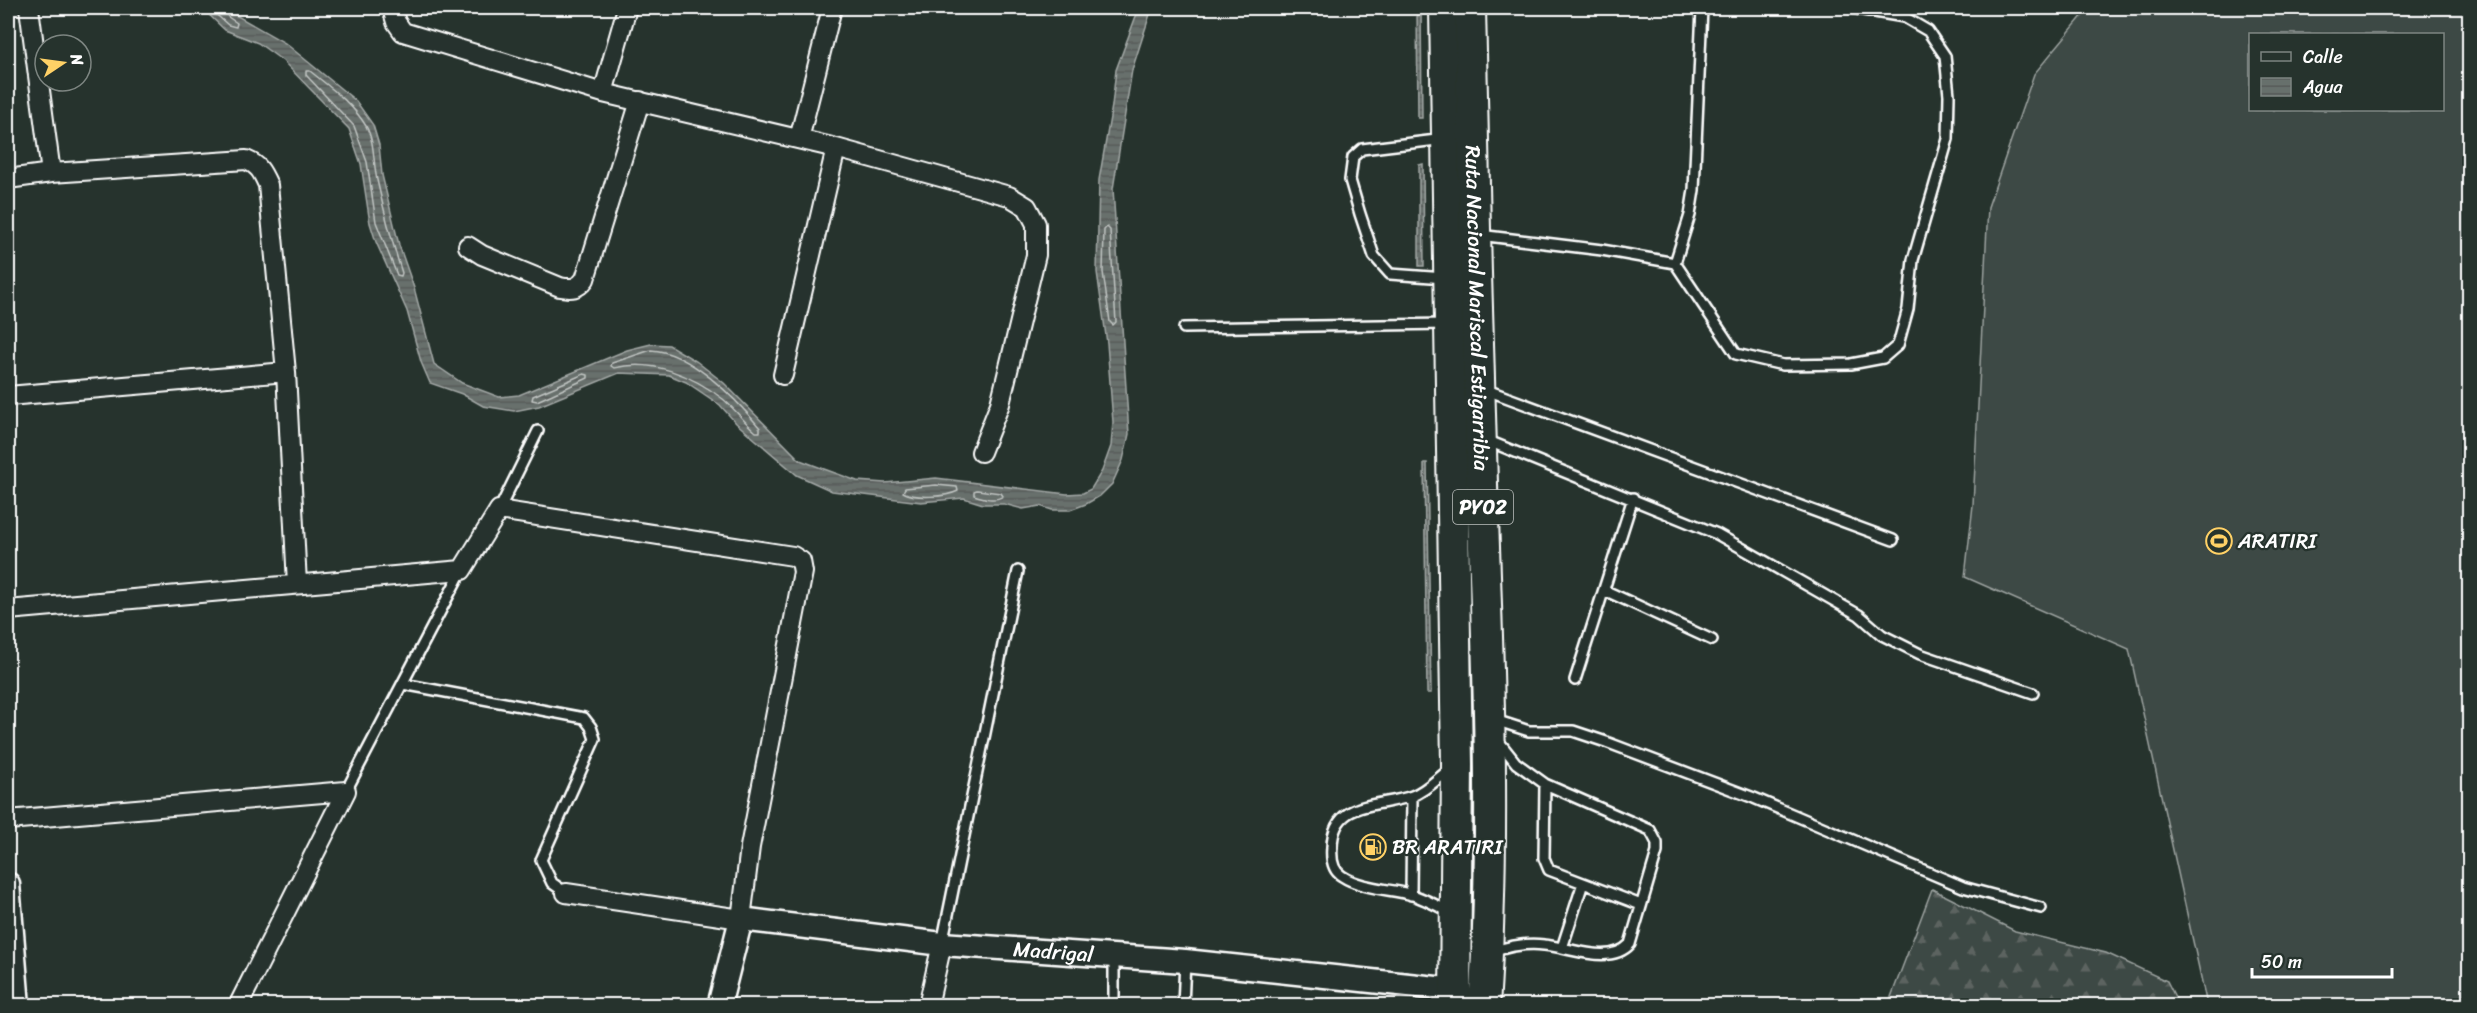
<svg xmlns="http://www.w3.org/2000/svg" width="2477" height="1013" font-family="Sriracha,sans-serif">
  <style>
    .grass { fill: #3e4944; stroke: #9ea4a2; stroke-width: 1.5; fill-rule: evenodd }
    .forest { fill: url(#forest-firs); stroke: #9ea4a2; stroke-width: 1.5 }
    .water { fill: url(#water-rules); stroke: #a4a9a7; stroke-width: 1.5 }
    .lines { fill: none; stroke-linecap: round; stroke-linejoin: round }
    .shore { stroke: #c2c6c4; stroke-width: 1.5 }
    .service-casing { stroke: #fff; stroke-width: 14 }
    .minor-casing { stroke: #fff; stroke-width: 22 }
    .tertiary-casing { stroke: #fff; stroke-width: 27 }
    .trunk-casing { stroke: #fff; stroke-width: 34 }
    .service { stroke: #26332d; stroke-width: 9 }
    .minor { stroke: #26332d; stroke-width: 18 }
    .tertiary { stroke: #26332d; stroke-width: 22 }
    .trunk { stroke: #26332d; stroke-width: 30 }
    .labels { text-anchor: middle; dominant-baseline: central; stroke-width: 4.5; stroke-linejoin: round; paint-order: stroke }
    .shield { fill: #26332d; stroke: #bec2c0; stroke-width: 1.5 }
    .shield-label { font-size: 20px; font-weight: bold; fill: #fff }
    .street-label { font-size: 21px; fill: #fff; stroke: #26332d }
    .poi-label { font-size: 21px; fill: #fff; stroke: #26332d; text-anchor: start }
  </style>
  <defs>
    <pattern id="forest-firs" width="22" height="20" patternUnits="userSpaceOnUse" patternTransform="scale(1.5)"><rect width="22" height="20" fill="#3e4944"/><path d="M5 1l3.5 6h-7zM16 11l3.5 6h-7z" fill="#5b6460"/></pattern>
    <pattern id="water-rules" width="6" height="5" patternUnits="userSpaceOnUse" patternTransform="scale(1.5)"><rect width="6" height="5" fill="#67706c"/><path d="M0 2.5h6" fill="none" stroke="#575a59"/></pattern>
  </defs>
  <rect width="100%" height="100%" fill="#26332d"/>
  <filter id="ink" filterUnits="userSpaceOnUse"><feTurbulence type="fractalNoise" baseFrequency=".0167" numOctaves="2"/><feDisplacementMap in="SourceGraphic" scale="12" xChannelSelector="R" yChannelSelector="G"/><feConvolveMatrix kernelMatrix="1 2 1 2 8 2 1 2 1" color-interpolation-filters="sRGB"/></filter>
  <g filter="url(#ink)">
    <path class="grass" d="M2089,8H2469V1005H2207L2129,649L1965,577L1973,505L1988,207L2034,74ZM2250,34H2442V110H2250Z"/>
    <path class="forest" d="M1932,889L2015,931L2106,953L2167,981L2179,1005H1888Z"/>
    <path class="water" d="M202,8H229L232,13L285,43L356,101L373,125L379,145L382,175L399,245L414,288L434,364L462,383L499,397L519,395L627,350L651,344L669,345L696,361L724,383L800,460L824,469L857,481L885,483L936,478L1067,494L1083,493L1091,489L1102,471L1111,446L1113,422L1107,343L1097,272L1099,180L1112,106L1116,70L1139,8H1152L1132,70L1113,189L1129,434L1123,460L1112,484L1100,496L1086,504L1070,510H1052L1040,506L1023,509L1004,504H983L964,498L921,502L832,491L797,475L736,423L720,405L686,382L669,375L619,373L539,406L514,411L483,406L462,394L430,383L421,362L407,311L376,242L370,223L361,164L349,129L283,61L258,43L225,30Z
      M1417,8H1421L1422,118H1418Z
      M1423,164L1424,266H1419V165Z
      M1424,463H1427L1431,693H1427Z"/>
    <g class="lines">
      <path class="shore" d="M209,8L228,25L236,27L237,23L228,17L224,8
        M306,71H310C331,88 352,103 366,126C375,142 373,162 377,180C384,211 392,242 402,273L401,276L397,275L376,222L367,162L354,126L306,75Z
        M1107,227L1110,230L1116,322L1113,325L1110,322L1103,272L1104,230Z
        M651,350C691,352 736,399 760,428V432H756C744,422 735,409 723,399C693,376 653,358 614,368L611,366L612,363Z
        M584,374L588,375V378L537,401L532,400L533,396Z
        M936,485L957,487L958,491C946,497 915,499 903,492L905,488Z
        M977,490L1001,493L1003,496C995,502 983,498 974,495V491Z"/>
      <g class="service-casing">
        <path id="service" d="M1445,139L1362,149L1353,157L1350,180L1360,214L1374,256L1390,274L1445,278
          M1479,235L1602,250L1675,263L1690,215L1694,190L1702,8
          M1675,263L1736,354L1783,365L1851,364L1883,358L1898,345L1908,309L1913,260L1948,139L1949,95L1945,56L1928,31L1904,17L1851,8
          M1184,328L1448,324
          M1484,389L1893,540
          M1486,440L1717,534L1859,615L1882,635L1920,654L2033,693
          M499,510L538,431
          M1604,590L1712,640
          M1575,680L1633,498
          M403,684L584,718L591,727L595,739L541,860L552,883L566,893
          M1495,720L1529,731H1573L1606,742L1754,798L1963,887L2041,908
          M1450,769C1438,778 1426,791 1412,796C1378,808 1333,799 1332,847C1331,858 1332,870 1342,876C1360,888 1388,889 1409,894C1424,898 1438,906 1451,913
          M1545,784L1544,858L1549,870L1641,905
          M346,791L462,570
          M1411,895L1412,796
          M942,944L1018,571
          M1562,948L1583,883
          M1493,952C1509,946 1527,943 1544,945C1570,947 1610,966 1630,944L1657,852V843L1650,830L1545,784L1516,763L1497,739
          M1114,956V1006
          M1183,1006L1185,961"/>
      </g>
      <g class="minor-casing">
        <path id="minor" d="M29,8L51,173
          M392,8L396,22L403,32L603,93L836,148L1009,196L1027,207L1036,224V255L1000,404L981,452
          M603,93L627,8
          M799,139L832,8
          M8,179L51,173L246,160C259,165 262,172 268,185L286,372L297,584
          M468,246L482,255L560,287C571,289 578,289 585,279L640,101
          M783,375L836,148
          M8,396L286,372
          M8,610L462,570L499,510L793,556L801,561L803,572L750,847L741,919L566,893
          M8,820L346,791
          M238,1006L346,791
          M928,1006L942,944"/>
      </g>
      <g class="tertiary-casing">
        <g id="tertiary">
          <path d="M8,884L18,1006"/>
          <path id="s1" d="M719,1006L741,919L942,944L1185,961L1455,990"/>
        </g>
      </g>
      <g class="trunk-casing">
        <g id="trunk">
          <path d="M1445,8L1457,764L1455,1006"/>
          <path id="s2" d="M1470,8C1473,178 1478,349 1483,519C1489,681 1495,844 1484,1006"/>
        </g>
      </g>
      <use href="#service" class="service"/>
      <use href="#minor" class="minor"/>
      <use href="#tertiary" class="tertiary"/>
      <use href="#trunk" class="trunk"/>
    </g>
  </g>
  <defs>
    <g id="stadium-ring" transform="scale(1.35)"><circle r="9.5" fill="#26332d" stroke="#ffd166" stroke-width="1.5"/><path d="M0-5a6.5 5 0 1 0 0 10a6.5 5 0 1 0 0-10ZM-3.5-1.8h7v3.6h-7Z" fill="#ffd166"/></g>
    <g id="fuel-ring" transform="scale(1.35)"><circle r="9.5" fill="#26332d" stroke="#ffd166" stroke-width="1.5"/><path d="M-5.5-6h7V0h2V4h1.3V-2.5L3-4.5l.8-.8L6-3V5H2.5V1h-1V6h-7ZM-4.2-4.7v3.2H.2V-4.7Z" fill="#ffd166"/></g>
  </defs>
  <g fill-rule="evenodd">
    <use href="#stadium-ring" x="2219" y="541"/>
    <use href="#fuel-ring" x="1373" y="847"/>
  </g>
  <g class="labels">
    <rect class="shield" x="1453" y="490" width="60" height="34" rx="4.5"/>
    <g class="shield-label">
      <text x="1483" y="507">PY02</text>
    </g>
    <g class="street-label">
      <text stroke="none"><textPath href="#s2" startOffset="300">Ruta Nacional Mariscal Estigarribia</textPath></text>
      <text stroke="none"><textPath href="#s1" startOffset="404">Madrigal</textPath></text>
    </g>
    <g class="poi-label">
      <text x="2238" y="541">ARATIRI</text>
      <text x="1392" y="847">BR ARATIRI</text>
    </g>
  </g>
  <rect width="2477" height="1013" fill="none" stroke="#26332d" stroke-width="30"/>
  <rect x="15" y="15" width="2447" height="983" fill="none" stroke="#fff" stroke-width="2" filter="url(#ink)"/>
  <rect x="2249" y="33" width="195" height="78" fill="#26332d" stroke="#7d8581" stroke-width="1.5"/>
  <rect x="2261" y="52" width="30" height="9" fill="#26332d" stroke="#7d8581" stroke-width="1.5"/>
  <text x="2303" y="63" font-size="18" fill="#ffffff">Calle</text>
  <rect x="2261" y="78" width="30" height="18" fill="url(#water-rules)" stroke="#7d8581" stroke-width="1.5"/>
  <text x="2303" y="93" font-size="18" fill="#ffffff">Agua</text>
  <g transform="translate(63 63) rotate(77)"><circle r="28" fill="#26332d" stroke="#7d8581" stroke-width="1.5"/>
  <path d="M0-4.5L10 22L0 15L-10 22Z" fill="#ffd166"/>
  <text y="-9" font-size="16" font-weight="bold" text-anchor="middle" fill="#ffffff">N</text>
  </g>
  <path d="M2252 968v9h140v-9" fill="none" stroke="#ffffff" stroke-width="3"/>
  <text x="2261" y="968" font-size="18" fill="#ffffff" stroke="#26332d" stroke-width="4.5" paint-order="stroke">50 m</text>
</svg>
